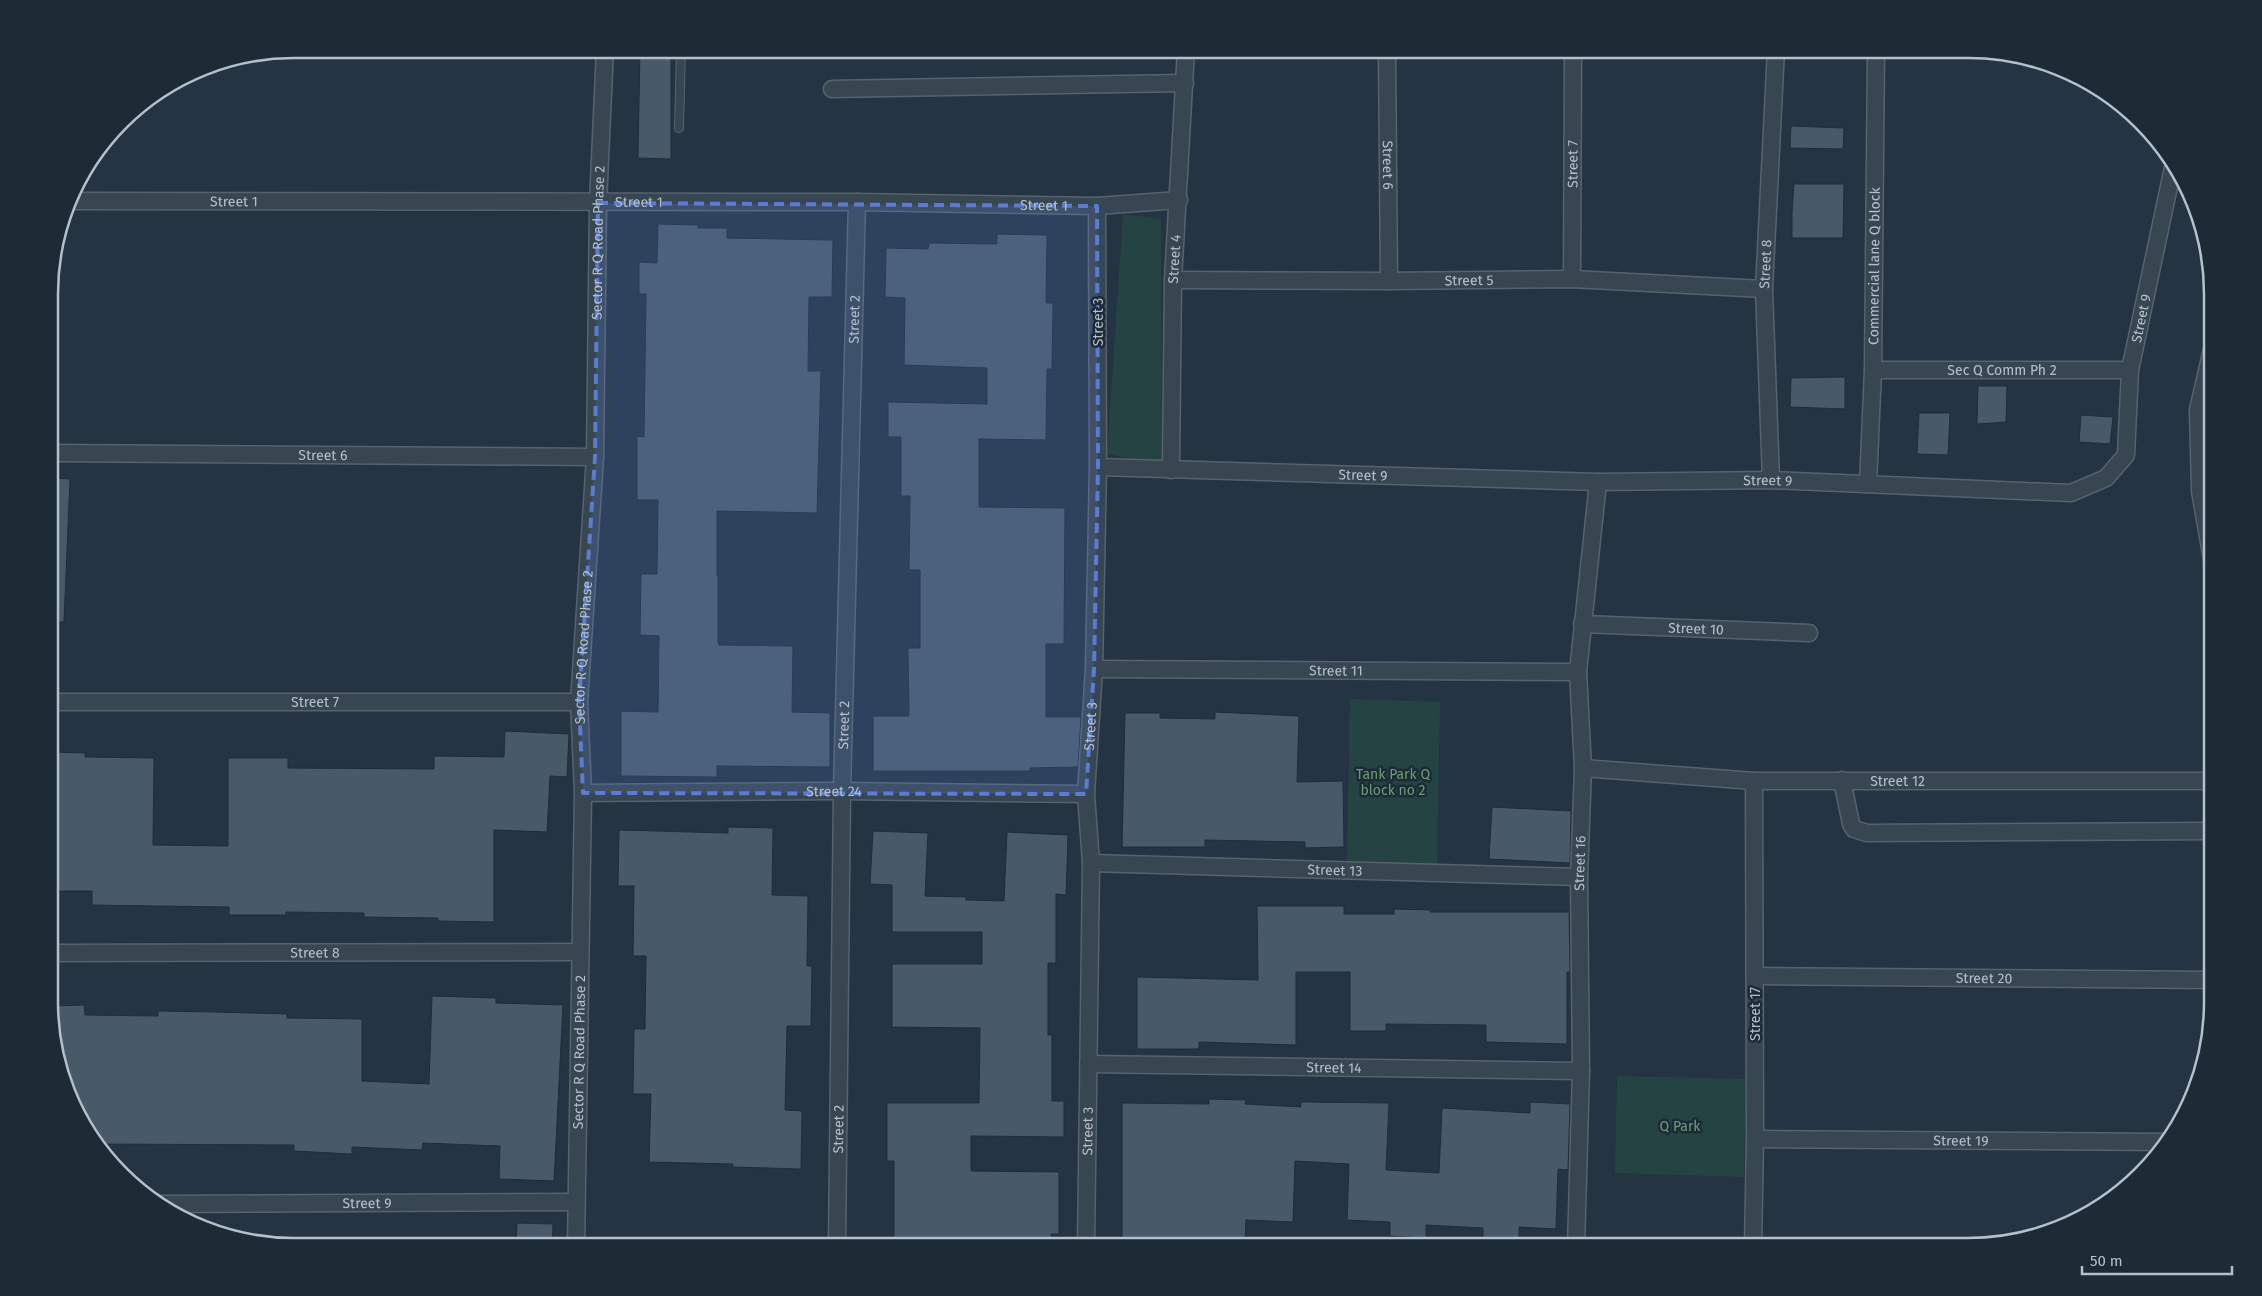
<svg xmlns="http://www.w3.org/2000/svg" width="2262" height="1296" font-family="'Fira Sans',sans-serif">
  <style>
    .green { fill: #264343 }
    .building { fill: #485a68; stroke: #1f2d39 }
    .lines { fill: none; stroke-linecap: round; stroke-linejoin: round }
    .lane-casing { stroke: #56636f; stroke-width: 10 }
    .street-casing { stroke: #56636f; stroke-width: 19 }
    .lane { stroke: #384652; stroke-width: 8 }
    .street { stroke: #384652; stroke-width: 16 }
    .marked { fill: #5a7cd3; fill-opacity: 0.2; stroke: #5a7cd3; stroke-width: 4; stroke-dasharray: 10 6; stroke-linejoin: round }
    .labels { text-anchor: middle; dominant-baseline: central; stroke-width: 5; stroke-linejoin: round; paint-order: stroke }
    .street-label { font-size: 14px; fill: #b5c0cc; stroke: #1d2b37 }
    .park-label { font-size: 14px; fill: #6b9e71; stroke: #1d2b37 }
    .rim { fill: none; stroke: #b5c0cc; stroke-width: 2.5 }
  </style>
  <rect width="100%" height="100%" fill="#243442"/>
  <path class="green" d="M1123,214L1161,219L1162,464L1107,454Z
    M1350,699L1440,702L1437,864L1347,862Z
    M1617,1076L1746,1079L1744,1177L1615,1173Z"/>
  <path class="building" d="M640,49H671V159L638,158Z
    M1791,126L1844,128L1843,149L1790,148Z
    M1794,184H1844L1843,238H1792V212Z
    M658,224L698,225V228H727V238L833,240L832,297H809L808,371H821L817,513L717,511V576H718V643L719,645L793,646L792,712L830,713V767L717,766V777L621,776V711L658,712L659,636L640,635L641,574H657L658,500H637V436L644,437L646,294H639V262L657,263Z
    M997,234L1047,235L1046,303H1053L1052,369H1047L1046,440L979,439V507L1065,508L1064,644H1046V717H1081L1078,767L1030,768V771H873V716H909L908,648H920V570H909L910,496H901V437H888V402L987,404V368L904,365L905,298L885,297L886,248L928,249L929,243L997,244Z
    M1845,377V409L1790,407L1791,378Z
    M1978,386H2007L2006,422L1977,424Z
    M1919,413H1950L1948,455L1917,454Z
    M2081,415L2113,417L2110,444L2079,442Z
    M51,478L70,479L64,622H51Z
    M1215,712L1299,716L1297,782L1343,781L1344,847L1305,848V842L1205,840V847H1122L1125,713H1160V718L1215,719Z
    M505,731L569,734L567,777L550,776L547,832L494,830V922L438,921V918L364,917V913L286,912V915H229V907L92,905V891H51V752L85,753V757L154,758L153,845L228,846V758H288V768L434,769V756L504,757Z
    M1492,807L1571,811L1570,863L1489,859Z
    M728,827L773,828L772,895L808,896L807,966H812L811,1026H787L785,1110L802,1111L801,1169L733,1167V1164L649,1162L651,1094H633L634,1029H645L646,956H633L634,886H618L619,830L728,833Z
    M873,831L928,833L925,896L966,897V900L1004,901L1007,832L1068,835L1066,895L1056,894V963H1048V1035H1052V1101H1064V1137L971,1136V1171L1059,1172V1234H1051V1247H894V1161H887V1103H979L980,1028L892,1027V964H982V932H892V885L870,884Z
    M1257,906H1344V914H1394V909L1430,910V912H1569L1570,972H1567V1044L1486,1042V1025L1386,1024V1031H1350V972H1296V1045L1199,1042V1049H1137V977L1258,980Z
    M432,996L496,998V1003L563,1005L554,1181L499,1179L500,1146L423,1143L422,1150L352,1147V1154L294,1151V1145L94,1144L62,1081L51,1034V1006L84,1005L85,1015L158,1016V1011L214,1012L287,1014V1018L362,1019V1081L429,1084Z
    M1209,1099L1246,1100L1245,1104L1301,1107V1102L1389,1103L1386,1170L1439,1173L1442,1108L1530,1113V1102L1570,1104L1568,1170L1558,1169L1556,1229L1519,1227V1241L1483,1240V1228L1426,1225V1238L1390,1236V1222L1347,1220L1349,1164L1295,1161L1293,1222L1246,1220L1245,1241L1209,1240L1210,1238L1122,1240V1103L1209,1104Z
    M517,1223L553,1224L552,1247H516Z"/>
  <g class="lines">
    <g class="lane-casing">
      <path id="lane" d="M679,128L681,49"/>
    </g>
    <g class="street-casing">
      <g id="street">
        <path id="s1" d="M1387,49L1389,281"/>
        <path d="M832,89L1185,83"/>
        <path id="s2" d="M69,201L857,202L1097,206L1179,200"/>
        <path id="s3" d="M1572,279L1573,49"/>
        <path id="s4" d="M1173,280L1389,281L1572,279L1764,289"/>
        <path d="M2213,345L2198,410L2200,491L2213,565"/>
        <path id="s5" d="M1873,370H2130"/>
        <path id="s6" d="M51,453L595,457"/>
        <path id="s7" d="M1098,467L1598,482L1771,480L2071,493L2106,478L2126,455L2130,370L2174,163"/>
        <path id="s8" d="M1171,470L1173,280L1186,49"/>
        <path id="s9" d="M1771,480L1764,289L1776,49"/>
        <path id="s10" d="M1868,484L1873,370L1876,49"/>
        <path id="s11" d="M1582,624L1809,633"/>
        <path id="s12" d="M1094,669L1578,672"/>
        <path id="s13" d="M51,702H579"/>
        <path id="s14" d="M1583,768L1754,781H2213"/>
        <path d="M1842,780L1851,824L1854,829L1867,833L2213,831"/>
        <path id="s15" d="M583,793L842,791L1086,794"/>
        <path id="s16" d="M1091,863L1579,877"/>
        <path id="s17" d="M51,953L580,952"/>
        <path id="s18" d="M1755,976L2213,980"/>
        <path id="s19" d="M1088,1064L1581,1071"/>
        <path id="s20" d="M1755,1139L2167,1142"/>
        <path id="s21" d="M157,1204L576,1202"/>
        <path id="s22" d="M576,1247L583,793L579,702L595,457L598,203L605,49"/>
        <path id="s23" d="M837,1247L842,791L857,202"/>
        <path id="s24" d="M1086,1247L1091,863L1086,794L1094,669L1098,467L1097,206"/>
        <path id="s25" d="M1576,1247L1581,1071L1579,877L1583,768L1578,672L1598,482"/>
        <path d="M1753,1247L1755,1139L1754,781"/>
      </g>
    </g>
    <use href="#lane" class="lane"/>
    <use href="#street" class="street"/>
  </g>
  <path class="marked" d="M598,203L1097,206L1098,467L1094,669L1086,794L583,793L579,702L595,457Z"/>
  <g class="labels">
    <g class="street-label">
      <text stroke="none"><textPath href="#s3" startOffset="115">Street 7</textPath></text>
      <text stroke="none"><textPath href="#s1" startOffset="116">Street 6</textPath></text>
      <text stroke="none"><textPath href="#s2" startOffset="165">Street 1</textPath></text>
      <text stroke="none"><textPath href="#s2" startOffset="570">Street 1</textPath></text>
      <text stroke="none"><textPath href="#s2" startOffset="975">Street 1</textPath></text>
      <text stroke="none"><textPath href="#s22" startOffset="1005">Sector R Q Road Phase 2</textPath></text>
      <text stroke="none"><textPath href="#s8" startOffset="211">Street 4</textPath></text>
      <text stroke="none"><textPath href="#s9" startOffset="216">Street 8</textPath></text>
      <text stroke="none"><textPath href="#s10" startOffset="218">Commercial lane Q block</textPath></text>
      <text stroke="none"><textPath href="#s4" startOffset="296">Street 5</textPath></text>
      <text stroke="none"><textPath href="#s7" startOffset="1180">Street 9</textPath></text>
      <text stroke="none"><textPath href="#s23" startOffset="928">Street 2</textPath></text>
      <text transform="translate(1098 322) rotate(-90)">Street 3</text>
      <text stroke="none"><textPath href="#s5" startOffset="129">Sec Q Comm Ph 2</textPath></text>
      <text stroke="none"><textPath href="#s6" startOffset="272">Street 6</textPath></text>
      <text stroke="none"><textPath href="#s7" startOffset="265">Street 9</textPath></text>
      <text stroke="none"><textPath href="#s7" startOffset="670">Street 9</textPath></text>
      <text stroke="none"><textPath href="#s11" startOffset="114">Street 10</textPath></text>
      <text stroke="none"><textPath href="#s22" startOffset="600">Sector R Q Road Phase 2</textPath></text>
      <text stroke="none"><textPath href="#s12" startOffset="242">Street 11</textPath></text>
      <text stroke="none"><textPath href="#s13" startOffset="264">Street 7</textPath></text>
      <text stroke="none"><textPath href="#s23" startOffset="522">Street 2</textPath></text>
      <text stroke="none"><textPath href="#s24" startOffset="521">Street 3</textPath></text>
      <text stroke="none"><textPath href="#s14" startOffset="315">Street 12</textPath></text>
      <text stroke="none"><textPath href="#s15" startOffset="251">Street 24</textPath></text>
      <text stroke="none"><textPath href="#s25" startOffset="384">Street 16</textPath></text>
      <text stroke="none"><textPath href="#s16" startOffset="244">Street 13</textPath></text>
      <text stroke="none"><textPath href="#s17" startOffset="264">Street 8</textPath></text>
      <text stroke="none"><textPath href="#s18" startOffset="229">Street 20</textPath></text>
      <text transform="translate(1755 1014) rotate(-90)">Street 17</text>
      <text stroke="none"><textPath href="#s22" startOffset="195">Sector R Q Road Phase 2</textPath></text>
      <text stroke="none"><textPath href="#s19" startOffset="246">Street 14</textPath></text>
      <text stroke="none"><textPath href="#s23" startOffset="118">Street 2</textPath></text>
      <text stroke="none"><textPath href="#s24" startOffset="116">Street 3</textPath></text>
      <text stroke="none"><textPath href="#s20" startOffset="206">Street 19</textPath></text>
      <text stroke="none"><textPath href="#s21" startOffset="210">Street 9</textPath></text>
    </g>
    <g class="park-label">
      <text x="1393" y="774">Tank Park Q<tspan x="1393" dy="16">block no 2</tspan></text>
      <text x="1680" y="1126">Q Park</text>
    </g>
  </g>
  <path d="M0 0H2262V1296H0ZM294 58H1968A236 236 0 0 1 2204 294V1002A236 236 0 0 1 1968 1238H294A236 236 0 0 1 58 1002V294A236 236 0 0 1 294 58Z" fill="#1d2b37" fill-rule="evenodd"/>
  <path class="rim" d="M294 58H1968A236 236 0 0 1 2204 294V1002A236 236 0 0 1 1968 1238H294A236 236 0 0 1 58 1002V294A236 236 0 0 1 294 58Z"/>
  <path d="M2082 1266v8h150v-8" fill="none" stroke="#b5c0cc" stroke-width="2.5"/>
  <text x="2090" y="1266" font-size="15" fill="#b5c0cc" stroke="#1d2b37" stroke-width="4" paint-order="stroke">50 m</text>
</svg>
